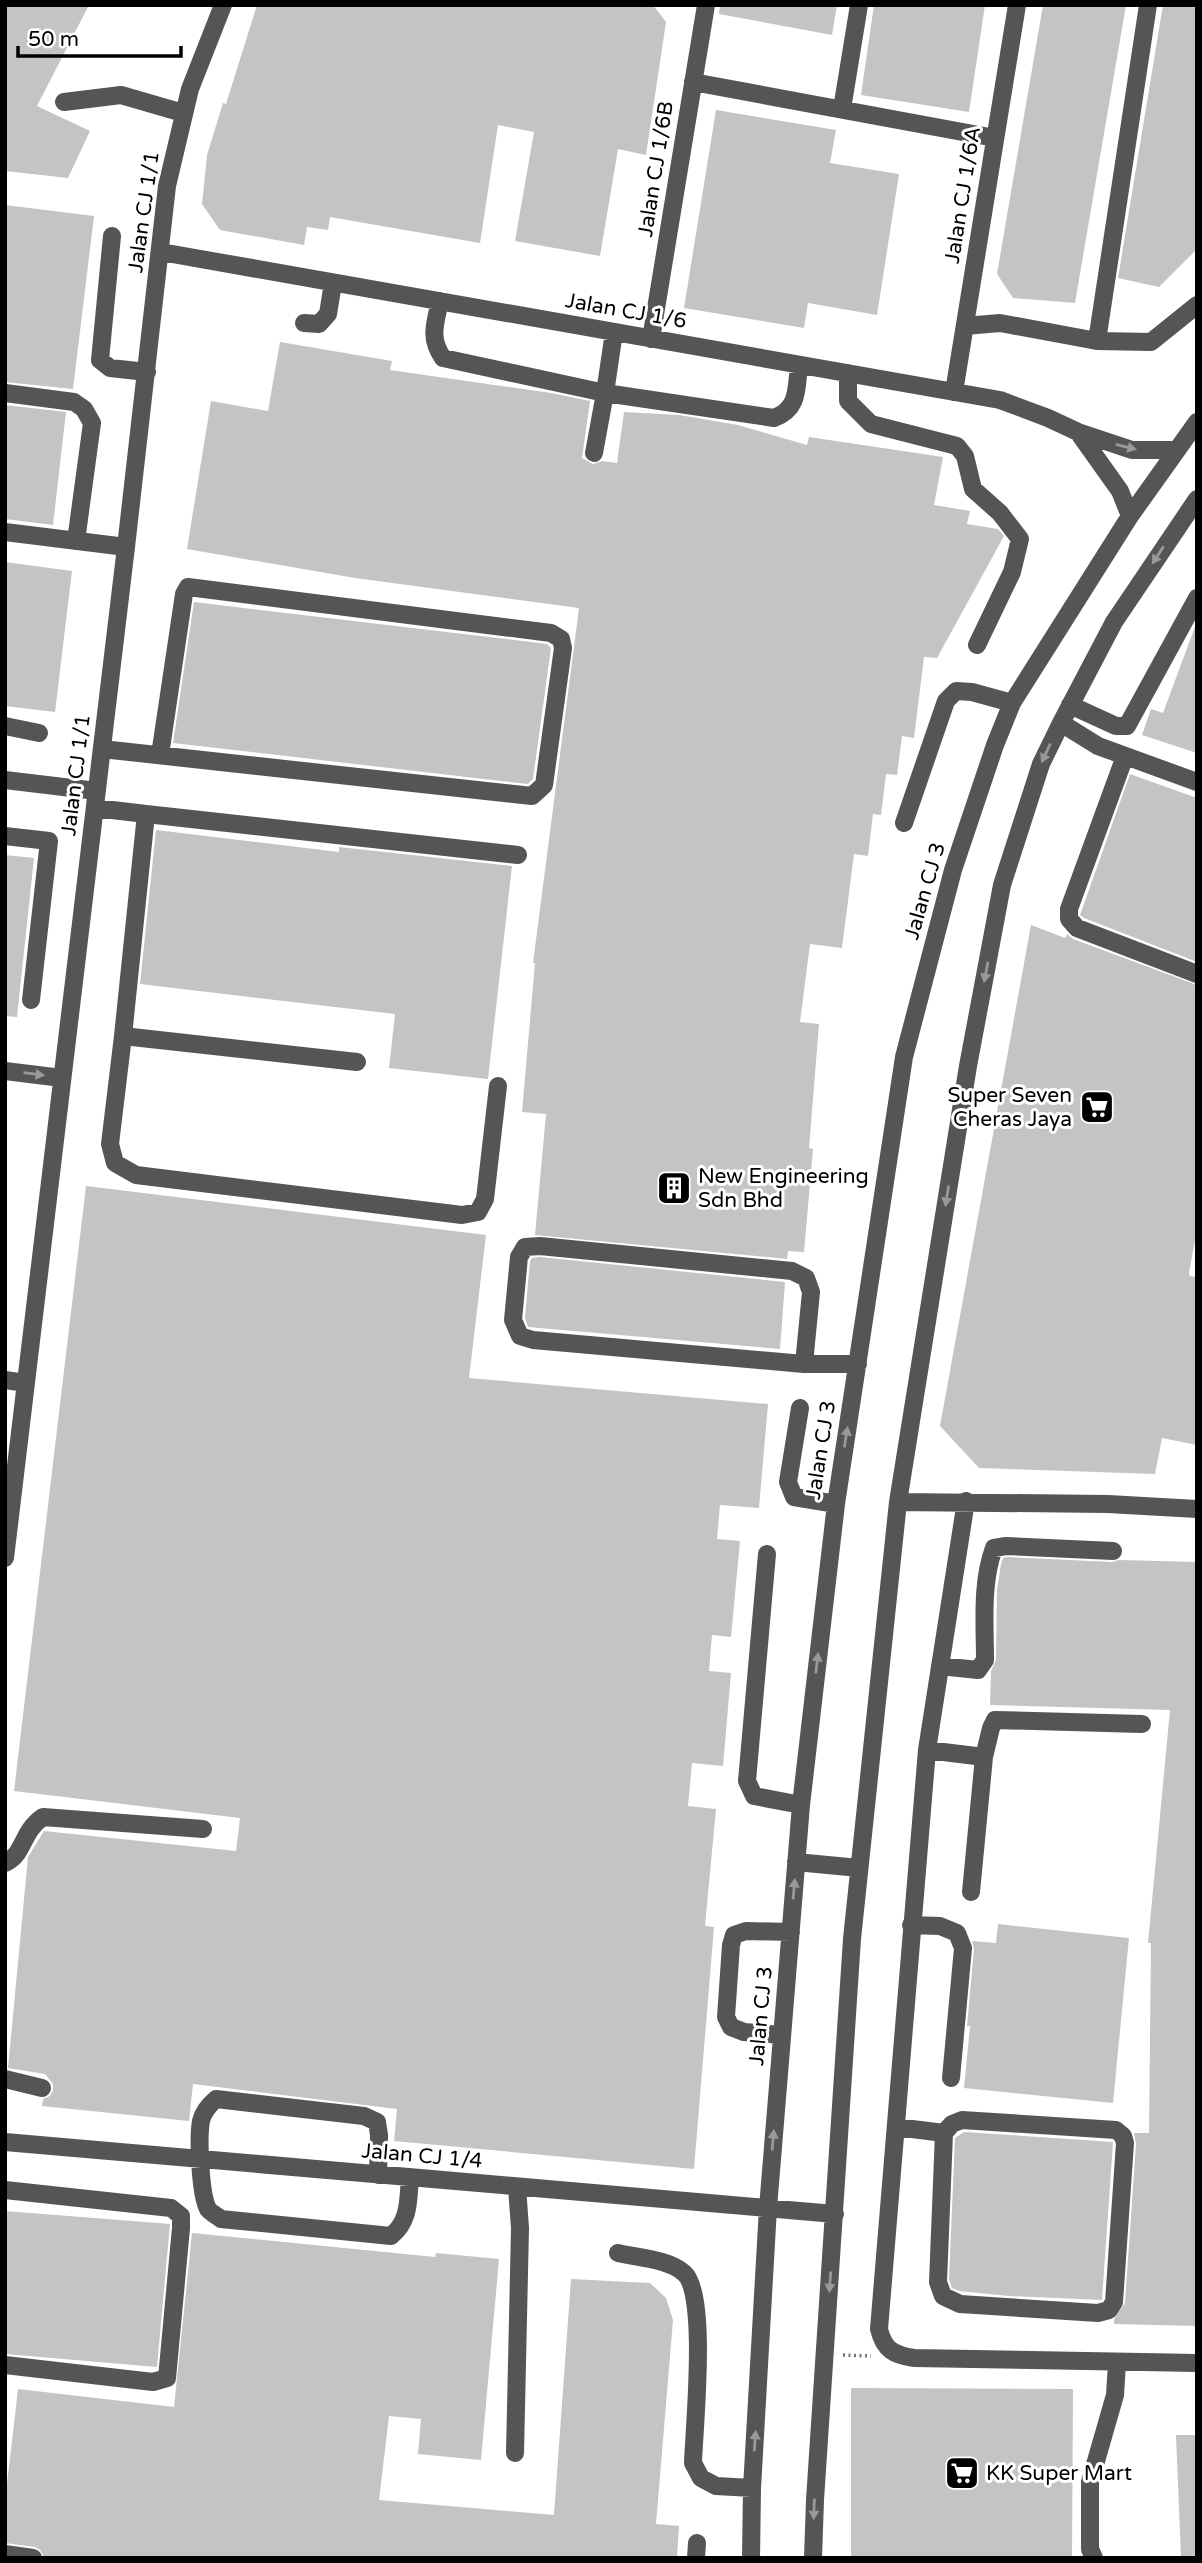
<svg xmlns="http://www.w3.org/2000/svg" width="1202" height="2563" font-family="'Varela Round',sans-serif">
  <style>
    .building { fill: #c4c4c4 }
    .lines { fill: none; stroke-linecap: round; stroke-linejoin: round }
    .path { stroke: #777; stroke-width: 3.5; stroke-dasharray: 2 3.5; stroke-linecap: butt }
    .minor { stroke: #555; stroke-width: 18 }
    .oneway { fill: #999 }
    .labels { text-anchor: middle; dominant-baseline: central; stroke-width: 6; stroke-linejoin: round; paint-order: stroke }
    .street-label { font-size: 21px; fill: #000; stroke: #fff }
    .poi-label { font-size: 21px; fill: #000; stroke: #fff; text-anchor: start }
  </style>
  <rect width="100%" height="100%" fill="#fff"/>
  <path class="building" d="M5,5H89L37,106L90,131L68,178L5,171Z
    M257,5H653L666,22L646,155L618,149L600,256L515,241L534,132L498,125L480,243L330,217L328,230L307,227L304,245L220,230L202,204L207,155L223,103L226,104Z
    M720,5H837L832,35L719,14Z
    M874,5H985L969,112L861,95Z
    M1043,5H1126L1075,303L1013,298L997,274Z
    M1163,5H1197V249L1159,287L1118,278Z
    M716,110L836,130L830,163L899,174L877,315L808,303L804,328L684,308Z
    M5,205L94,216L73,389L5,382Z
    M280,342L392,361L390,370L551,393L590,401L582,458L593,464L602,461L617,463L624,412L679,415L738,425L807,445L809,437L943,457L934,505L970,511L967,524L998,529L1004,536L937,658L924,657L914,738L902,736L897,775L886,774L881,815L873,814L868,856L854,854L842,948L810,944L800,1022L819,1024L809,1148L813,1149L804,1252L788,1251L787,1259L535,1235L546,1114L522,1112L535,963H533L579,608L355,578L187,549L211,401L268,411Z
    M5,405L66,412L53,525L5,519Z
    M5,562L72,571L55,712L5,706Z
    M194,602L547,644L551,648L533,779L528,784L173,743Z
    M1196,624H1197V753L1142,735L1151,709L1163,713Z
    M1130,774L1197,798V962L1084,918L1080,915Z
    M156,830L339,852V847L512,866L488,1079L389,1068L395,1014L140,984Z
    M5,855L34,858L17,1017L5,1016Z
    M1031,925L1065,938L1067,934L1073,939L1197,985V1229L1189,1273L1190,1276L1197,1277V1445L1162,1438L1155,1474L979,1468L940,1426Z
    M86,1186L486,1235L469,1378L768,1404L759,1508L720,1505L717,1539L740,1541L731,1637L712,1635L709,1671L731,1673L723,1766L692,1763L688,1806L716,1809L705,1926L714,1927L694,2169L394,2141L397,2109L193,2084L189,2121L42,2106L43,2099L50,2096L53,2090V2084L45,2074L8,2068L28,1857L44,1831L236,1851L240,1818L14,1791Z
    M540,1257L785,1282L780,1349L528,1327L525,1318L530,1261L532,1258Z
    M1007,1557L1112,1562L1119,1560L1197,1562V2326L1114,2324V2319L1125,2303L1136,2144L1134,2133H1149L1151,1943H1148L1170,1710L990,1705L991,1671L996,1660L997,1590L1001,1564L1003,1558Z
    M998,1924L1129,1938L1113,2103L964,2088L970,2026H967L974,1949L972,1941L996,1943Z
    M964,2132L1113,2142L1102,2300L1009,2296L959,2291L952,2288L949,2280L955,2138Z
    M5,2211L170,2224L157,2367L5,2354Z
    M192,2233L435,2257L436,2253L499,2259L481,2460L418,2454L421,2419L389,2416L379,2500L554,2515L571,2279L650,2283L666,2298L673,2320L656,2524L679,2526L677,2558H49L44,2557L40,2550L35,2547L5,2543V2501L18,2389L174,2407Z
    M851,2388L1073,2389L1072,2558H851Z
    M1176,2435H1197V2558H1181Z"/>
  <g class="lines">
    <path class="path" d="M843,2355L871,2356"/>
    <path class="minor" d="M693,82L995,138
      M64,102L121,95L183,113
      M842,109L859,5
      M112,236L100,360L110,368L147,372
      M161,252L1000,400L1048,418L1078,432L1132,450H1175
      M440,301C435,324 429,338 443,358L605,393L594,453
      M304,323L319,324L328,314L333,283
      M965,326L1000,323L1097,341L1151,342L1197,305
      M614,332L605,393L774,418C799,409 796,389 799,366
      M651,339L706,5
      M1097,341L1148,5
      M848,373V401L871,424L957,446L965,456L973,489L1000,513L1020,539L1012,572L977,645
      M954,392L1017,5
      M5,393L74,402L84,409L92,423L76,541
      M1078,432L1120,491L1130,516
      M5,532L126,547
      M1070,705L1116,726H1127L1197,598
      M1061,723L1098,746L1197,782
      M5,726L39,733
      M102,749L532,796L544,785L563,648L561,639L551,633L188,587L184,594L160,755
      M1125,756L1069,909V919L1077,928L1197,974
      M5,780L97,791
      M95,808L146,814L123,1036L357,1062
      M146,814L518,855
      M904,823L946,701L956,691L972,692L1012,703
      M5,836L49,841L31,1000
      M123,1036L110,1144L115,1163L136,1175L462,1215L478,1212L485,1199L498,1086
      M5,1071L62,1078
      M804,1364L811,1292L806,1278L792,1271L540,1246L525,1247L519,1257L513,1320L520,1336L533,1340L804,1364H858
      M5,1380L26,1383
      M800,1408L788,1482L794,1497L836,1504
      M966,1501L927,1750L879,2329C884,2350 894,2355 914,2358L1197,2363
      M898,1502L1108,1504L1197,1509
      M767,1554L747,1781L754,1796L801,1805
      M5,1558L126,547L167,186L190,89L223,5
      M940,1666L978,1670L985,1660C985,1624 981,1583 994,1548L1006,1546L1113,1551
      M927,1750L984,1757L971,1892
      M984,1757L991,1728L995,1720L1142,1724
      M796,1862L859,1868
      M5,1863C25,1854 21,1832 43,1817L203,1829
      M911,1925L940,1926L957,1933L963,1948L951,2078
      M782,2035L744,2032L731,2027L726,2017L731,1945L734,1935L746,1931L791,1932
      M5,2079L42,2088
      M896,2127L944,2133L952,2124L962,2120L1116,2130L1123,2136L1125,2143L1114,2302L1109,2310L1098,2313L960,2304L943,2296L938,2282L944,2133
      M5,2142L835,2214
      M378,2175L379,2135L377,2122L364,2116L216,2099C209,2105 203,2112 201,2121C198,2138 200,2194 208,2209C210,2212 217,2216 221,2219L391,2236C410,2221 408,2200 410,2177
      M5,2190L171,2208L181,2216V2228L167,2378L153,2382L5,2365
      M618,2253C639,2258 668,2259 684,2273C708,2292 694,2429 693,2463L701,2478L716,2486L752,2488
      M515,2453L520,2228L517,2187
      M5,2554L33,2558
      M696,2558L697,2543
      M751,2558L752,2488L768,2208L801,1805L836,1504L904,1057L953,870L995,745L1012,703L1130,516L1197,422
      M813,2558L815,2500L852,1939L898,1502L968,1066L1002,885L1041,764L1061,723L1114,622L1197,499
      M1094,2558L1090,2549V2482L1115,2395L1117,2363"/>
  </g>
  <defs><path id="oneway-solid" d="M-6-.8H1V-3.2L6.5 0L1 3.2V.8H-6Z" transform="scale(1.75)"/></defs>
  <g class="oneway">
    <use href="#oneway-solid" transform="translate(1126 447) rotate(14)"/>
    <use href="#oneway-solid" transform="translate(1158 555) rotate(123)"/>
    <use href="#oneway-solid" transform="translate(1046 753) rotate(115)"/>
    <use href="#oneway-solid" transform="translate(986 972) rotate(101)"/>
    <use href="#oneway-solid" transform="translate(34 1074) rotate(7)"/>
    <use href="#oneway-solid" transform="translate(947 1196) rotate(99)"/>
    <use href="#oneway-solid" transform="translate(846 1437) rotate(-81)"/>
    <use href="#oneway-solid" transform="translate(817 1663) rotate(-83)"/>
    <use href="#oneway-solid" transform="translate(794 1889) rotate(-85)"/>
    <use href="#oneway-solid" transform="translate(773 2140) rotate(-85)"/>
    <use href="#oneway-solid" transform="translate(830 2282) rotate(94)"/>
    <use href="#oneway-solid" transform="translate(755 2441) rotate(-86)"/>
    <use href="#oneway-solid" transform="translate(814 2509) rotate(92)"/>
  </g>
  <defs>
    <g id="supermarket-square" transform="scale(1.75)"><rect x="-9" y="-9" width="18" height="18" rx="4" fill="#000" stroke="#fff"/><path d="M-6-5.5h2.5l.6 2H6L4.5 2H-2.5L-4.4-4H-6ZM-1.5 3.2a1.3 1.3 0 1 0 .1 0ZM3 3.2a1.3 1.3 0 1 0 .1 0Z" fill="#fff"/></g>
    <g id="building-square" transform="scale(1.75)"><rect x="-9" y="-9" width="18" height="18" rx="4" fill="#000" stroke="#fff"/><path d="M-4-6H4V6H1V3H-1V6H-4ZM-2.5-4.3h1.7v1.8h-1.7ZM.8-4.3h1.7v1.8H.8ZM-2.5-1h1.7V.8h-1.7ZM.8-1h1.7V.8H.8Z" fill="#fff"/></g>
  </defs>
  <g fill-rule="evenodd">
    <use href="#supermarket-square" x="1097" y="1107"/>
    <use href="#building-square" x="674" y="1188"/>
    <use href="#supermarket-square" x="962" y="2473"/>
  </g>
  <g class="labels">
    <g class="street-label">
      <text transform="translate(656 169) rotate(-81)">Jalan CJ 1/6B</text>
      <text transform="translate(963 195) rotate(-81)">Jalan CJ 1/6A</text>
      <text transform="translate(144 212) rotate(-82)">Jalan CJ 1/1</text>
      <text transform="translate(626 311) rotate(10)">Jalan CJ 1/6</text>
      <text transform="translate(76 775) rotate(-83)">Jalan CJ 1/1</text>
      <text transform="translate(925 891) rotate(-74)">Jalan CJ 3</text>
      <text transform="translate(821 1450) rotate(-81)">Jalan CJ 3</text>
      <text transform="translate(761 2016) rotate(-85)">Jalan CJ 3</text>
      <text transform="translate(422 2156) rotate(5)">Jalan CJ 1/4</text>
    </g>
    <g class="poi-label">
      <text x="1072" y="1095" text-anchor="end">Super Seven<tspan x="1072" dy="24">Cheras Jaya</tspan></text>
      <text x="698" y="1176">New Engineering<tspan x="698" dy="24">Sdn Bhd</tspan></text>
      <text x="986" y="2473">KK Super Mart</text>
    </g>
  </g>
  <rect width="1202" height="2563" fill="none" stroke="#000000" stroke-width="14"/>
  <path d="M18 46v10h163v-10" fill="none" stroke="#000000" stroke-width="3.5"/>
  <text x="28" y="46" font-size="21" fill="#000000" stroke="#ffffff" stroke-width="5" paint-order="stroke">50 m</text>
</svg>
